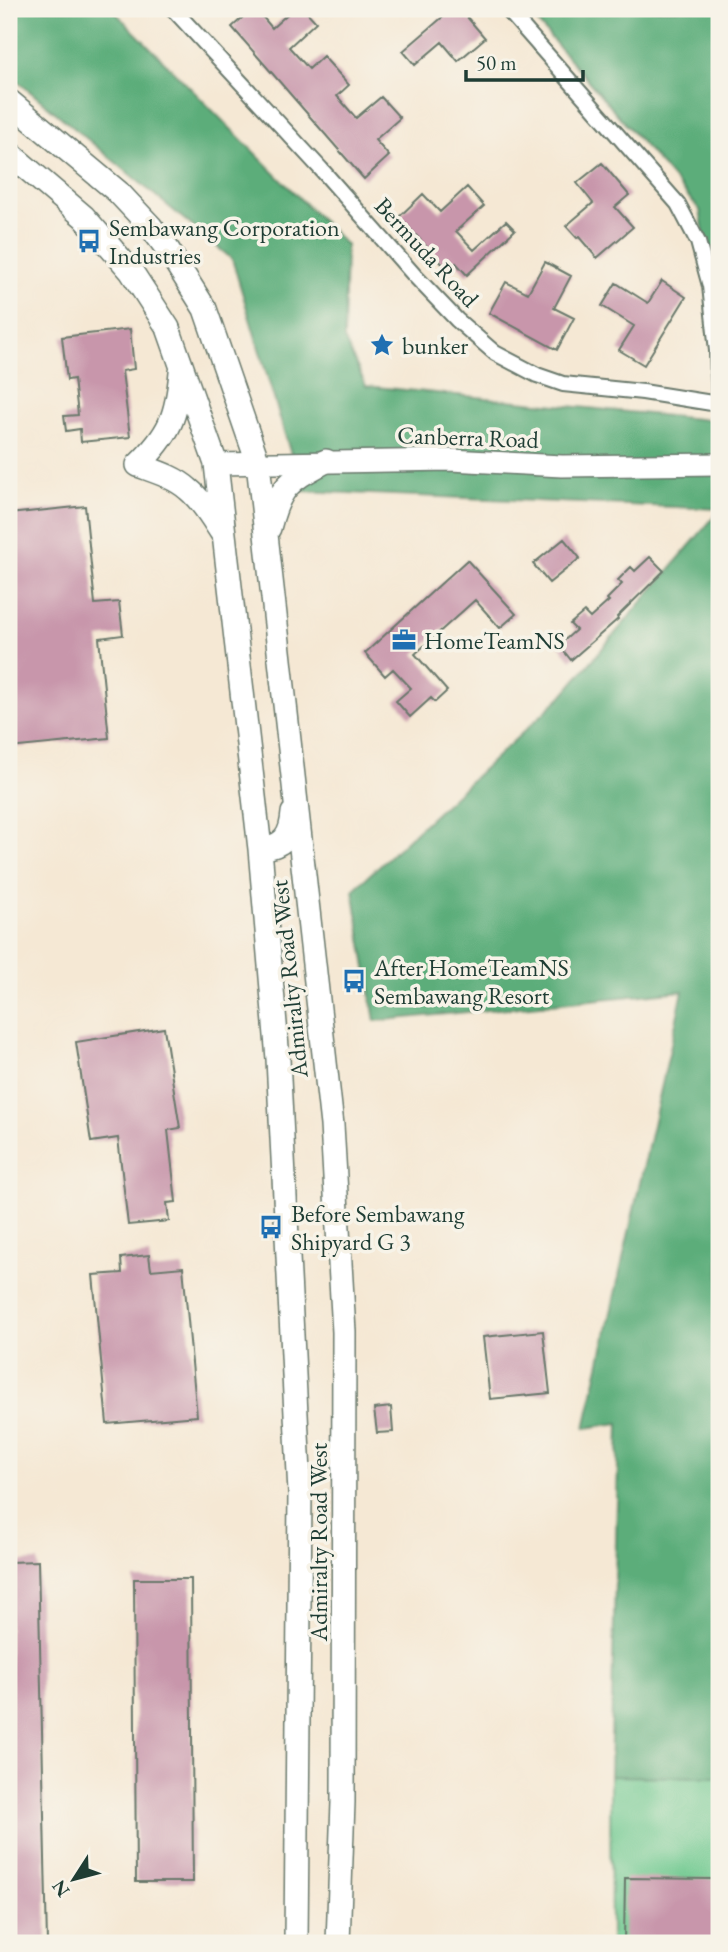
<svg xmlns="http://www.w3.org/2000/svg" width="728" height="1952" font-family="'EB Garamond',serif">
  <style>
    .green { fill: #70c990; stroke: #488362; stroke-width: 2 }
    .forest { fill: #5cad7a; stroke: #3e7557; stroke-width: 2 }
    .building { fill: #c896ab }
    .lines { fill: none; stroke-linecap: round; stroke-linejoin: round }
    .street-casing { stroke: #6a796c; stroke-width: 18 }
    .secondary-casing { stroke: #6a796c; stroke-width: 24 }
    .primary-casing { stroke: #6a796c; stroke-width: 26 }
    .street { stroke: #fff; stroke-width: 14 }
    .secondary { stroke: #fff; stroke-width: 21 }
    .primary { stroke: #fff; stroke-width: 23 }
    .labels { text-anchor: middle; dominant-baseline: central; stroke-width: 7; stroke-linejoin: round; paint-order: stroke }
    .poi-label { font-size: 24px; fill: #1f3d34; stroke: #f7f3e8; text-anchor: start }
    .street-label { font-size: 24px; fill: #1f3d34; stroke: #f7f3e8 }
  </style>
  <rect width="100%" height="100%" fill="#f7f3e8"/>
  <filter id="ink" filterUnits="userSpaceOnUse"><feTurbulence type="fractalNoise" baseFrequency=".0143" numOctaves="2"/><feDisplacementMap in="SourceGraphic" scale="14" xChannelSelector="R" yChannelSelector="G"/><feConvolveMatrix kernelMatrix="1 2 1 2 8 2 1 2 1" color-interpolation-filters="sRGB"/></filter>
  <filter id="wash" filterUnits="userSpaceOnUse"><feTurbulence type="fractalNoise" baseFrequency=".00686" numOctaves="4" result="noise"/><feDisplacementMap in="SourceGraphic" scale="28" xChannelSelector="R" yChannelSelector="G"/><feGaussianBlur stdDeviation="1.57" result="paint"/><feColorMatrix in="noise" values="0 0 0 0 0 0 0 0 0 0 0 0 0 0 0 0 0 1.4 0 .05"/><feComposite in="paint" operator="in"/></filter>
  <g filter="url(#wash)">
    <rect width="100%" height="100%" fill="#f5e8d4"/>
    <path class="green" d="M610,1776L719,1777V1943H611Z"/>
    <path class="forest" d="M9,9H112L346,245L344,339L366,386L719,421V509L302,491L232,259L9,74Z
      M526,9H719V327L700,210Z
      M719,511V1777L610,1776L619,1423L585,1428L683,991L375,1021L353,890L562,696Z"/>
    <g id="blocks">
      <path class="building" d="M252,9H256L272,28L293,9H304L316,22L289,47L309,69L323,56L349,85L337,96L356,118L381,97L400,118L375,140L389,156L364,179L232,27Z
        M452,9H460L485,38L458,61L442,42L415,65L403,51Z
        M602,163L629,195L615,207L633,227L597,258L579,237L577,238L566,226L593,203L577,183Z
        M467,187L484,206L456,231L474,250L506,221L515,230L467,275L456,263L448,270L399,217L423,194L440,212Z
        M545,262L571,276L554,308L574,318L557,350L489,313L506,282L528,293Z
        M662,281L686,297L644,365L619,350L634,326L602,306L616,283L648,303Z
        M130,329L134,369L122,371L130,437L81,442L80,429L66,431L64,416L78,415L74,379L67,380L62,337Z
        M85,506L95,604L119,602L123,635L99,638L109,738L9,748V514Z
        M564,539L580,558L549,583L533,564Z
        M650,557L664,571L617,617L618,619L571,660L559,645L576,630L570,624L584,612L590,618L609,601L607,599L622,584L618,580L631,567L635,571Z
        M467,560L516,614L500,628L475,600L415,654L447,691L435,702L431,698L410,717L396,701L411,688L393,669L385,676L365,653Z
        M164,1028L180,1128L168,1130L176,1202L167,1203L169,1221L128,1225L118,1138L91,1142L76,1042Z
        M149,1255L151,1270L183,1267L197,1416L107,1424L93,1275L122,1273L121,1258Z
        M543,1331L550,1393L490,1399L483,1337Z
        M391,1407L393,1432L377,1433L374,1409Z
        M38,1561L47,1943H9V1562Z
        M134,1579H191L193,1882H136Z
        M625,1878L714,1879L713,1943H624Z"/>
    </g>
  </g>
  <g filter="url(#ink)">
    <use href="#blocks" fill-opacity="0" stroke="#6a796c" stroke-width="2"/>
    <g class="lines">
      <g class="street-casing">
        <path id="street" d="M173,9L321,169L415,276L457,320L495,353L537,375L563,384L643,392L718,404
          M507,9L678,204L698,242L710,286L717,351L719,415"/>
      </g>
      <g class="secondary-casing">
        <path id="secondary" d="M216,464L451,460L562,466L719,464"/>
      </g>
      <g class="primary-casing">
        <path id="primary" d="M9,101L118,192L151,227L168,250L205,309L258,463L332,1125L344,1332L343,1802L338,1943
          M9,153L84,217L131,271L168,328L216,464L260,849L278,1059L300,1493L296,1943
          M181,372C177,416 170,434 138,465C154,471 175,477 188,489C202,500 212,518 222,533
          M269,528C280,485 289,481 326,461
          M260,849C283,846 291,838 293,813"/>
      </g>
      <use href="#street" class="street"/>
      <use href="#secondary" class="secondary"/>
      <use href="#primary" class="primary"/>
    </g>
  </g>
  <defs>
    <g id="bus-bare" transform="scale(1.89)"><path d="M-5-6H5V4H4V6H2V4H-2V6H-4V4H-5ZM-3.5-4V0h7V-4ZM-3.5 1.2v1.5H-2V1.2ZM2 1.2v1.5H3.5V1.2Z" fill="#1f6fb2" stroke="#f7f3e8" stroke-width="2.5" paint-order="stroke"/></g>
    <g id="sight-bare" transform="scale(1.89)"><path d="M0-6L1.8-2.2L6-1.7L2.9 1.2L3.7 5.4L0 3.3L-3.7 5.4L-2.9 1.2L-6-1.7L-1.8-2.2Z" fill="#1f6fb2" stroke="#f7f3e8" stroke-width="2.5" paint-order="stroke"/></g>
    <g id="office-bare" transform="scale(1.89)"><path d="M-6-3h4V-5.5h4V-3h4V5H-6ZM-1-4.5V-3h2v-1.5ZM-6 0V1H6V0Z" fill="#1f6fb2" stroke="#f7f3e8" stroke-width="2.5" paint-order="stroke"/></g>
  </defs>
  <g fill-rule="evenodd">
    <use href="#bus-bare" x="89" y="241"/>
    <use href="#sight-bare" x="382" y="345"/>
    <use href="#office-bare" x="404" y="640"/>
    <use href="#bus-bare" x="354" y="981"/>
    <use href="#bus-bare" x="271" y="1227"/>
  </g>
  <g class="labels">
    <g class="poi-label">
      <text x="109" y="227">Sembawang Corporation<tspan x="109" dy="28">Industries</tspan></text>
      <text x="402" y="345">bunker</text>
      <text x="424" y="640">HomeTeamNS</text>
      <text x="374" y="967">After HomeTeamNS<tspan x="374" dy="28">Sembawang Resort</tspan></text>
      <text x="291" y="1213">Before Sembawang<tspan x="291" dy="28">Shipyard G 3</tspan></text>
    </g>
    <g class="street-label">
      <text transform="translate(427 252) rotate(47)">Bermuda Road</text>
      <text transform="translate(468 437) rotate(2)">Canberra Road</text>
      <text transform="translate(289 979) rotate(-96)">Admiralty Road West</text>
      <text transform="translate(318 1542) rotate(-90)">Admiralty Road West</text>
    </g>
  </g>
  <rect width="728" height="1952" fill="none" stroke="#f7f3e8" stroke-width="35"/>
  <g transform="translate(74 1879) rotate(234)" stroke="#f7f3e8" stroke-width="5" paint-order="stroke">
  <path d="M0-5L12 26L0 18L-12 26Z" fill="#1f3d34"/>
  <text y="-10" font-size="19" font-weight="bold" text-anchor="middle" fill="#1f3d34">N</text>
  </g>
  <path d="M466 70v10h117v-10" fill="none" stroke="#1f3d34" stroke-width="3.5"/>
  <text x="476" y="70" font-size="21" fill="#1f3d34" stroke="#f7f3e8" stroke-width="5" paint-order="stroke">50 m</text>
</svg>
